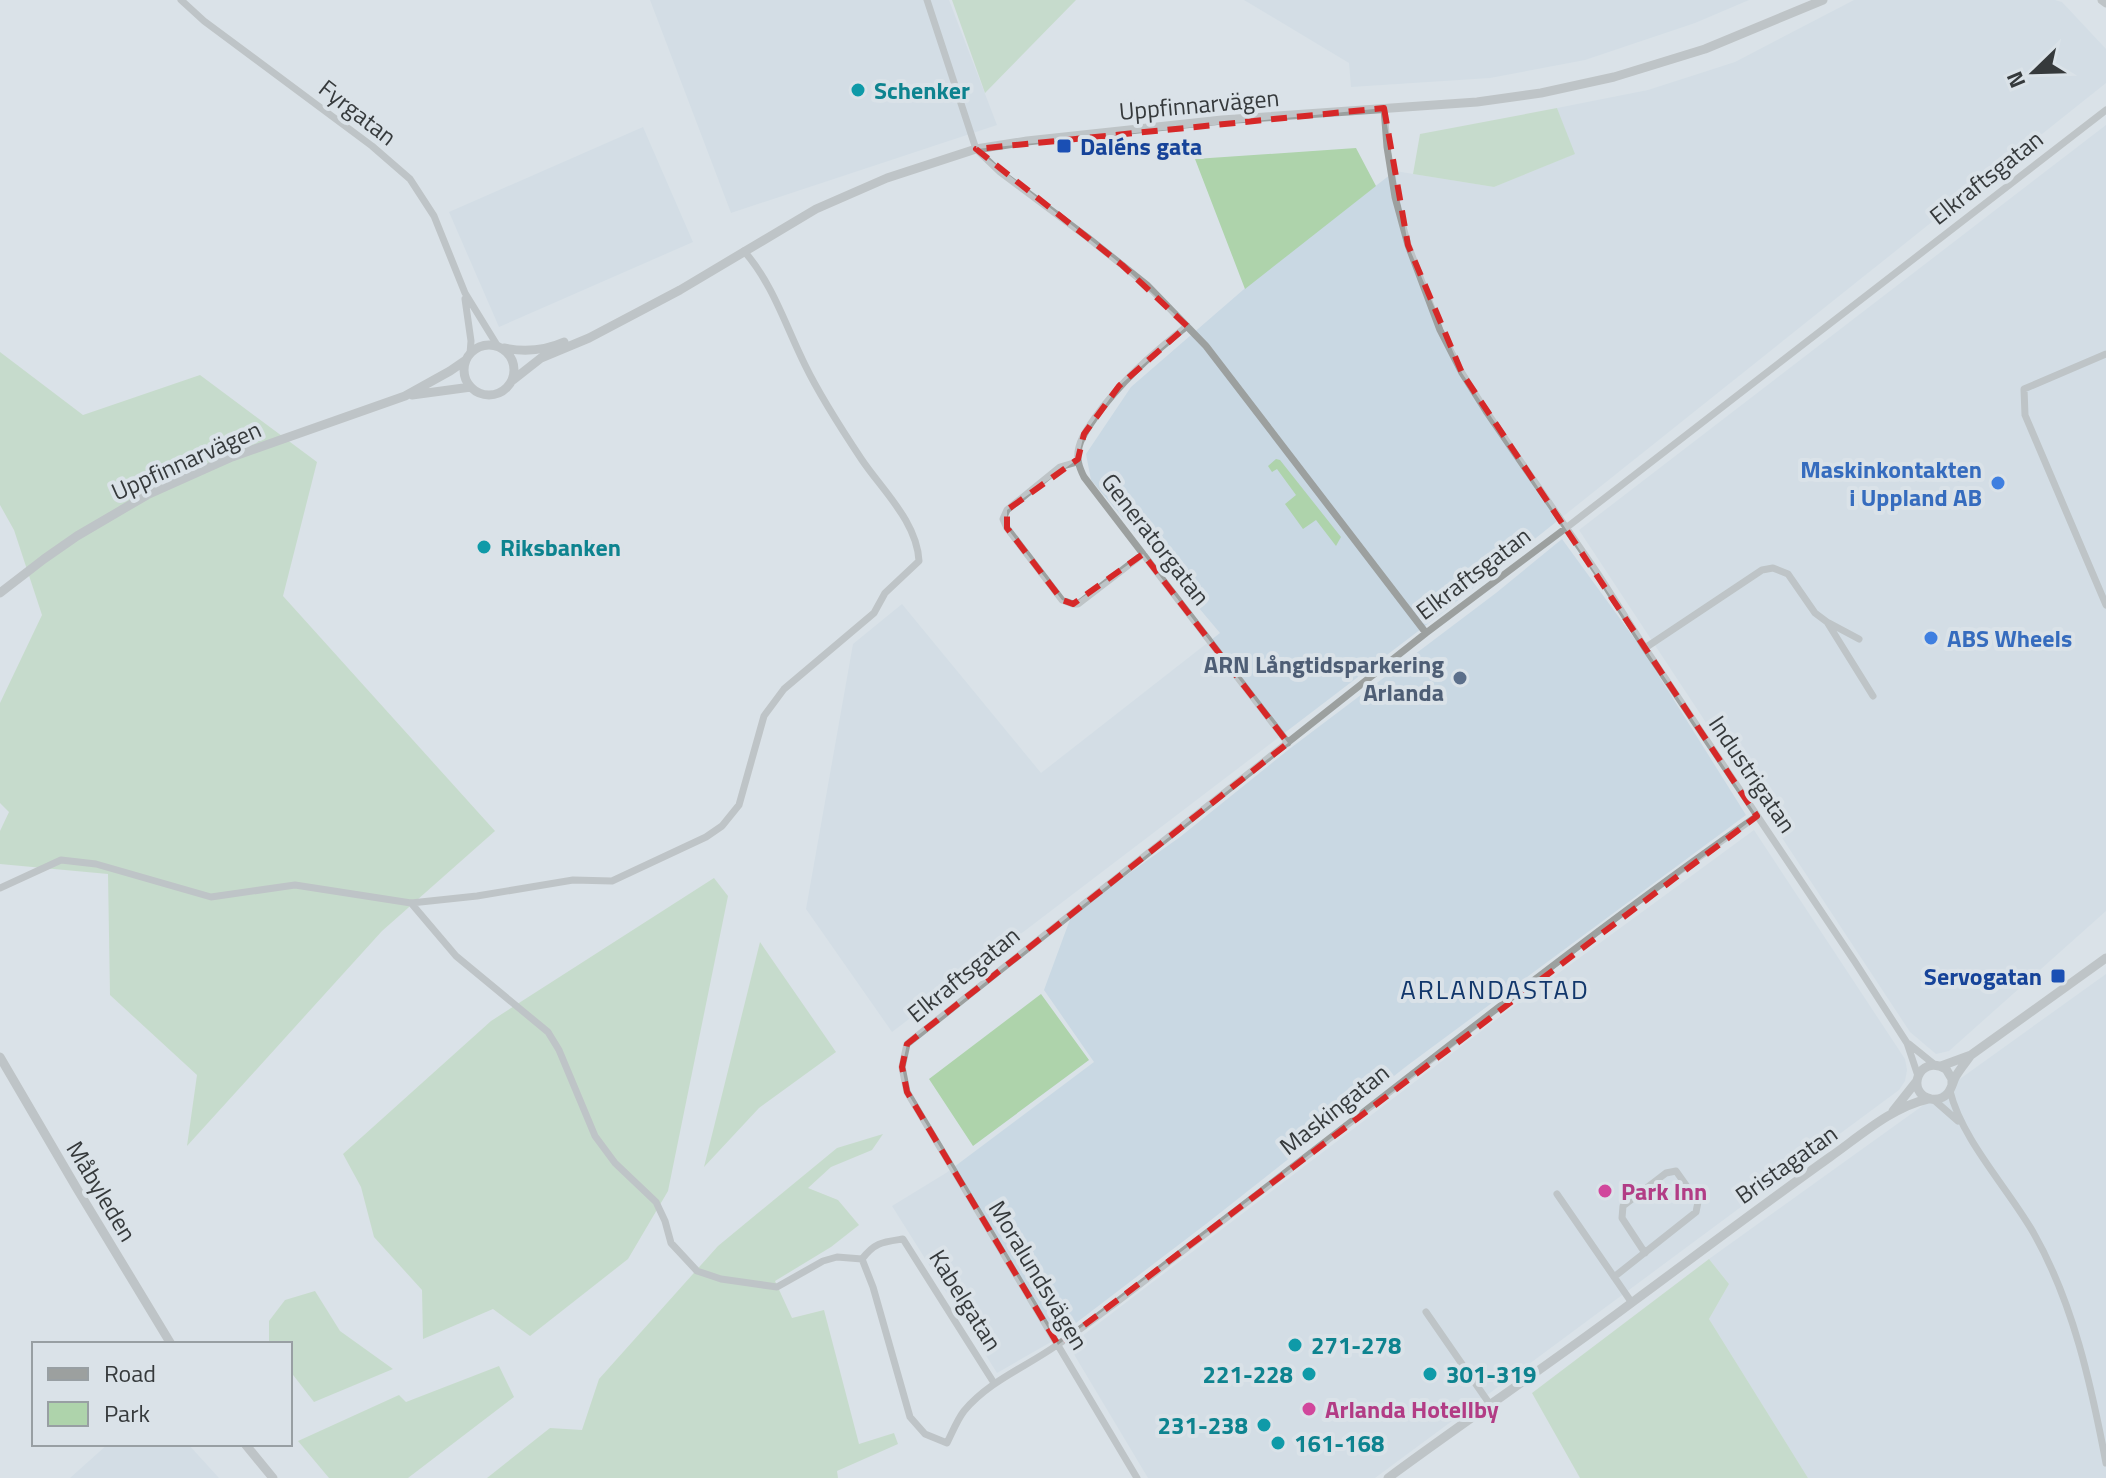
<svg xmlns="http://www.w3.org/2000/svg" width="2106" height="1478" font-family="'Titillium Web',sans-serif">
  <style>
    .built { fill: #c9d8e3 }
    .green { fill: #aed3ab }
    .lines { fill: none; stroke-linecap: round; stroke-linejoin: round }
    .minor { stroke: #9ca09f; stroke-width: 7 }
    .tertiary { stroke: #9ca09f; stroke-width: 9 }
    .marked { fill: none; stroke: #d62828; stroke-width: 6; stroke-dasharray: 16 10; stroke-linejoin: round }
    .culture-dot { fill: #0f9aa8; stroke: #dae2e8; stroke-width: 3 }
    .transit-dot { fill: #1a4fb4; stroke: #dae2e8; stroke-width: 3 }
    .shop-dot { fill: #3f7fe0; stroke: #dae2e8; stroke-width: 3 }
    .service-dot { fill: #5c6f8a; stroke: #dae2e8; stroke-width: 3 }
    .hotel-dot { fill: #d1479c; stroke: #dae2e8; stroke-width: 3 }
    .labels { text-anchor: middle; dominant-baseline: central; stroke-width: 8; stroke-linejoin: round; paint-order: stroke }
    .culture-label { font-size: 24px; font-weight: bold; fill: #0d838f; stroke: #dae2e8; text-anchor: start }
    .street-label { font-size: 24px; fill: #363a3c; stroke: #dae2e8 }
    .transit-label { font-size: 24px; font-weight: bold; fill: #164399; stroke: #dae2e8; text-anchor: start }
    .shop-label { font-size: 24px; font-weight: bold; fill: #366cbe; stroke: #dae2e8; text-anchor: end }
    .service-label { font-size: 24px; font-weight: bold; fill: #4e5e75; stroke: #dae2e8; text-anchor: end }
    .hotel-label { font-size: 24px; font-weight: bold; fill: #b23c85; stroke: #dae2e8; text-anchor: start }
    .neighbourhood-label { font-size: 26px; letter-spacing: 2px; fill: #12376b; stroke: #dae2e8 }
  </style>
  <rect width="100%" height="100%" fill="#dae2e8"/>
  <path class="built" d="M650,0H949L997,125L731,213Z
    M1244,0H1749L1695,23L1585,60L1490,78L1351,87L1349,63Z
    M1854,0H2055L2062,2L2106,49V83L1442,613L892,1032L806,909L853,644L902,604L1041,773L1220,633L1091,480L1086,454L1131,387L1258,277L1395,171L1494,187L1574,154L1557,108L1648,90L1735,62Z
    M2106,125V911L1949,1051L1936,1054L1910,1032L1579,530Z
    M643,127L693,242L499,327L449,212Z
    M1562,539L1642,649L1746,815L1408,1065L1206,1224L1051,1342L997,1373L892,1206L946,1173L1094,1062L1044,990L1072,914L1180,837L1288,750L1496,593Z
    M1754,830L1905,1059L1907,1070L1905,1081L1899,1090L1375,1478H1148L1069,1346L1518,1003Z
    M2106,974V1478H1808L1709,1319L1729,1284L1709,1259Z
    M108,1444H188L219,1478H70Z"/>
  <path class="green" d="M952,0H1076L985,93Z
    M1557,108L1575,154L1494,187L1413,174L1420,134Z
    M1356,148L1376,186L1245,289L1195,159Z
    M0,352L83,415L200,375L317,462L283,596L495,831L382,931L187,1146L197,1075L110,995L108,874L0,864V831L9,812L0,803V703L42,615L14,530L0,505Z
    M1276,459L1280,460L1341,537L1336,546L1316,520L1303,529L1285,504L1296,495L1277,469L1272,472L1268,466Z
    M714,878L728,896L668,1191L628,1259L530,1336L493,1309L423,1339L422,1290L374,1237L361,1187L343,1154L491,1021Z
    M760,942L836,1052L759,1108L704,1167Z
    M1041,994L1089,1060L973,1146L929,1079Z
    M883,1134L872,1150L831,1167L808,1188L838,1200L859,1225L831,1247L775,1281L792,1318L824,1310L859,1444L894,1433L898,1444L837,1471L838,1478H487L550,1428L582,1430L599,1379L718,1246L837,1148Z
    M1709,1259L1729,1284L1709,1319L1808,1478H1580L1532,1393Z
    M315,1291L340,1331L393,1369L314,1402L290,1371V1344H269V1321L285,1300Z
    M499,1366L514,1397L408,1478H329L298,1441L399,1395L406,1402Z"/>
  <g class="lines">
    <path class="minor" d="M181,0L204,21L372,146L410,179L434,216L465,293L497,345
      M927,0L976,149L1000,172L1087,237L1147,285L1206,346L1426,633
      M1384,108L1387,147L1395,197L1408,245L1440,330L1462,373L1486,411L1598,574L1645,648L1855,962L1907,1043L1918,1076
      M465,299L471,341L470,354
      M1187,326C1152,354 1120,382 1094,419C1088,428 1081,437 1079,447C1076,458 1079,467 1084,477L1288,743
      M2106,354L2024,389L2025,415L2106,605
      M1077,462L1060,467L1007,510L1003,519L1007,528L1062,600L1073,604H1078L1143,554
      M1829,623L1859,639
      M1645,648L1762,570L1773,568L1788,574L1815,613L1827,622L1873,696
      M0,888L61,860L96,864L211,897L295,885L411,903L477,896L573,880L612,881L706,837L722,826L739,805L764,716L784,689L874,613L885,593L919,561C917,522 883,491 862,460C842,430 821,398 805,365C786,327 773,284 744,251
      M411,903L456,956L548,1032L559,1050L595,1136L615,1163L656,1202L665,1221L671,1243L697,1271L721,1279L777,1287L823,1261L837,1257L862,1259
      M1909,1044L1935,1065
      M1950,1091C1962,1140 2007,1187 2033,1232C2073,1302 2091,1384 2106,1463
      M1934,1100L1958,1121
      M1557,1194L1632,1303
      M862,1259L873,1287L910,1417L925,1434L947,1443C952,1433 957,1420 964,1411C989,1381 1026,1367 1057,1345C1102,1315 1145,1280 1188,1247C1378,1104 1562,952 1757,816
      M862,1259C875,1242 883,1242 903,1239L994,1383
      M1614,1277L1696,1212L1698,1202L1676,1171L1666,1173L1623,1206L1622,1218L1645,1253
      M1426,1312L1491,1406
      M1137,1478L907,1092L902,1067L907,1044L1426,633L1566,528L2106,110"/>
    <path class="tertiary" d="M2102,0L2106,3
      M464 370a25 25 0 1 1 50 0a25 25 0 1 1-50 0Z
      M504,348C524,352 546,350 564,342
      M513,380L541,358L589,338L680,290L816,209L887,178L976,149L1027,141L1222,120L1477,102L1541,93L1614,77L1705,49L1823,0
      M412,395L471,387
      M0,593L44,559L77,536L147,495L232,457L405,396L450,371L466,360
      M0,1057L76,1187L171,1344
      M1941,1066L1971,1055L2106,958
      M1952,1085V1079L1946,1069C1918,1053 1905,1094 1931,1099C1937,1100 1944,1098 1948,1093C1952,1088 1953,1081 1956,1076C1960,1069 1966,1062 1971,1055
      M1893,1111L1916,1082
      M245,1444L273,1478
      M1388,1478C1469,1418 1553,1362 1634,1301C1699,1253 1764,1204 1830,1157C1860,1136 1892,1107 1928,1099"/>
  </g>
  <path d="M0 0H2106V1478H0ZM1384,108L1408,245L1462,373L1757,816L1058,1345L907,1092L902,1067L907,1044L1288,743L1143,554L1073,604L1062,600L1007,528V510L1078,459L1084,434L1119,386L1187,326L1122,265L976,149Z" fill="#dae2e8" fill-opacity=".55" fill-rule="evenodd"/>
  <path class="marked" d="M1384,108L1408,245L1462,373L1757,816L1058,1345L907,1092L902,1067L907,1044L1288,743L1143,554L1073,604L1062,600L1007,528V510L1078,459L1084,434L1119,386L1187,326L1122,265L976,149Z"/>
  <g class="culture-dot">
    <circle cx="858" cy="90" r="8"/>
    <circle cx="484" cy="547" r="8"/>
    <circle cx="1295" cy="1345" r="8"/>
    <circle cx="1309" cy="1374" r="8"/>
    <circle cx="1430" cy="1374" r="8"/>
    <circle cx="1264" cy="1425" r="8"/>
    <circle cx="1278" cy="1443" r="8"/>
  </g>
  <g class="transit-dot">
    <rect x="1056" y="138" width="16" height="16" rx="4"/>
    <rect x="2050" y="968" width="16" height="16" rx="4"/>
  </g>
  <g class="shop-dot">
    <circle cx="1998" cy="483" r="8"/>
    <circle cx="1931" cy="638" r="8"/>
  </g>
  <circle class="service-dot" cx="1460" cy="678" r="8"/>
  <g class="hotel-dot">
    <circle cx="1605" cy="1191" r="8"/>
    <circle cx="1309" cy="1409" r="8"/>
  </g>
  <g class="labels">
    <g class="culture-label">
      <text x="874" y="90">Schenker</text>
      <text x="500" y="547">Riksbanken</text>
      <text x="1311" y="1345">271-278</text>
      <text x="1293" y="1374" text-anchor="end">221-228</text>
      <text x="1446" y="1374">301-319</text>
      <text x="1248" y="1425" text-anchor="end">231-238</text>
      <text x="1294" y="1443">161-168</text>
    </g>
    <g class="street-label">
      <text transform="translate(1199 104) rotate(-5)">Uppfinnarvägen</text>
      <text transform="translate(358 112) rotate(38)">Fyrgatan</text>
      <text transform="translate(1986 177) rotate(-38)">Elkraftsgatan</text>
      <text transform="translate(186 460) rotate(-24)">Uppfinnarvägen</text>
      <text transform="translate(1156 539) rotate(52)">Generatorgatan</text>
      <text transform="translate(1473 573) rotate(-37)">Elkraftsgatan</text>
      <text transform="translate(1753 774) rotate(56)">Industrigatan</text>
      <text transform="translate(963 974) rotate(-39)">Elkraftsgatan</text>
      <text transform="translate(1334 1109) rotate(-38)">Maskingatan</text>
      <text transform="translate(1786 1164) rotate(-35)">Bristagatan</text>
      <text transform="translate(102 1191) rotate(59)">Måbyleden</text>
      <text transform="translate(1039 1275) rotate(59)">Moralundsvägen</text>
      <text transform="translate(966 1300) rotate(58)">Kabelgatan</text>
    </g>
    <g class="transit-label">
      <text x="1080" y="146">Daléns gata</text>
      <text x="2042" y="976" text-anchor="end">Servogatan</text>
    </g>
    <g class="shop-label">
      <text x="1982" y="469">Maskinkontakten<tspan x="1982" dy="28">i Uppland AB</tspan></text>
      <text x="1947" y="638" text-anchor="start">ABS Wheels</text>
    </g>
    <g class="service-label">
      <text x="1444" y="664">ARN Långtidsparkering<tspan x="1444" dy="28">Arlanda</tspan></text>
    </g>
    <g class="hotel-label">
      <text x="1621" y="1191">Park Inn</text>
      <text x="1325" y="1409">Arlanda Hotellby</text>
    </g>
    <g class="neighbourhood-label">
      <text x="1495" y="989">ARLANDASTAD</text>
    </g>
  </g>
  <rect x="32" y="1342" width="260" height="104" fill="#dae2e8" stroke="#989fa3" stroke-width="2"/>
  <rect x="48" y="1368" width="40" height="12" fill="#9ca09f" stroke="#989fa3" stroke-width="2"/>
  <text x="104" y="1382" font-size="24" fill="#363a3c">Road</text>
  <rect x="48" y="1402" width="40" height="24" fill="#aed3ab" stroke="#989fa3" stroke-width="2"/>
  <text x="104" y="1422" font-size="24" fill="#363a3c">Park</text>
  <g transform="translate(2034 72) rotate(247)" stroke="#dae2e8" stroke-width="6" paint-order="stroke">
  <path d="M0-6L14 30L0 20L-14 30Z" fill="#363a3c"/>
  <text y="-12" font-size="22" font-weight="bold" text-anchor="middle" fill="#363a3c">N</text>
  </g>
</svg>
